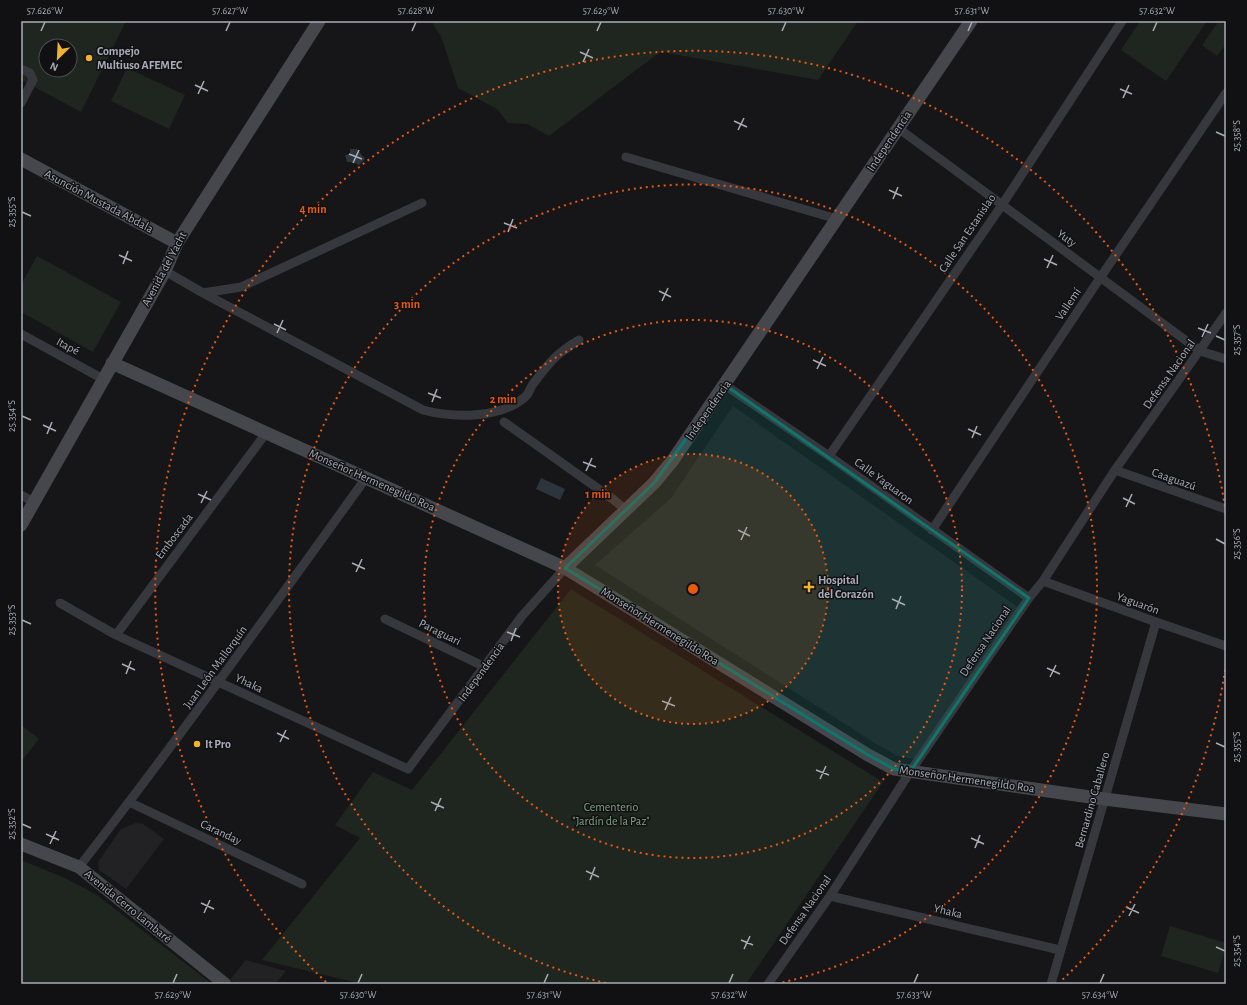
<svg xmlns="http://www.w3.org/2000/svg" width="1247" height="1005" font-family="'Alegreya Sans',sans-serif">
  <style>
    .built { fill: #222225 }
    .green { fill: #1e261f; fill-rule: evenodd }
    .water { fill: #2c353c }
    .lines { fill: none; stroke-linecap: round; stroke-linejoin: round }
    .street { stroke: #37383d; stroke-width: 9 }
    .secondary { stroke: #45474d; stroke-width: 13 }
    .marked { fill: #0f766e; fill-opacity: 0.2; stroke: #0f766e; stroke-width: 3; stroke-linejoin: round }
    .ticks { fill: none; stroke: #a8adb8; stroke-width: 1.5 }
    .ring { fill: none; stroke: #e8590c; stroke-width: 2; stroke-dasharray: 2 4 }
    .poi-dot { fill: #f2b134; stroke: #111113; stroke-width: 1.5 }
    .labels { text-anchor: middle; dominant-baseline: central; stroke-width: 3; stroke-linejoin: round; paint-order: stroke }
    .poi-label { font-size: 12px; font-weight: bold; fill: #a8adb8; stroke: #111113; text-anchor: start }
    .street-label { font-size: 12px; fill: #a8adb8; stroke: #111113 }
    .park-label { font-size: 12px; fill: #7fa381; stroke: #111113 }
    .centre { fill: #e8590c; stroke: #111113; stroke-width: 2 }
    .ring-label { font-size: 12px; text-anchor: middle; font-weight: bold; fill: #e8590c; stroke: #111113; stroke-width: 3; stroke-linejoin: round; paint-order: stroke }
    .neatline { fill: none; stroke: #a8adb8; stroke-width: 1.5 }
    .ticks-label { font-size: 10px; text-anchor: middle; fill: #a8adb8 }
  </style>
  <rect width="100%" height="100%" fill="#161618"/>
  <path class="built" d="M733,406L1019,608L914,759L898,756L878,745L595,565L671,498Z
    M136,823L143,824L164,839L126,889L99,870L98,862L121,829Z
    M246,960L286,971L275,984H235L230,980Z"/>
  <path class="green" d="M21,21H126L81,112L21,80ZM46,46H70V70H46Z
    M433,21H858L818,80L662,52L656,55L549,136L527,124L508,123L497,109L458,88L441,36L434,26Z
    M1140,21H1207L1166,81L1121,50Z
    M1219,21L1226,25V44L1217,56L1202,45Z
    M127,68L185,95L169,129L111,101Z
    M37,256L121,302L93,352L21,312V285Z
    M571,589L883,782L746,984H362L262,960L360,838L335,825L373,772L412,790Z
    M21,725L39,739L21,762Z
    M21,860L65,878L97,895L212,984H21Z
    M1170,926L1226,943V947L1218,973L1161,956Z"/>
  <path class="water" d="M350,149H357L365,159L359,165L353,162H347L345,155L350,154Z
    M541,478L565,489L560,500L536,489Z"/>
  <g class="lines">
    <path class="street" d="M21,69L30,73L33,80L21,103
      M898,128L1200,351L1226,359
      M626,157L837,219
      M165,271L203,293L241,287L422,203
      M203,293L423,410C453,418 500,419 525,397C529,394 530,388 533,384C540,375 550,361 559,354C565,349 572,344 579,340
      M21,334L103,379
      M725,385L829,456L1029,598
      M504,422L614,500L626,510
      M829,456L1002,205L1122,21
      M1115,470L1226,509
      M21,495L34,502
      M932,530L1100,278L1226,93
      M1043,581L1156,622L1226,646
      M60,603L116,635L408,769L522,616L565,568
      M385,619L485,667
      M116,635L266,433
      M129,802L302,884
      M79,867C178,740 272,608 366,478
      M830,896L1060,950
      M768,984L830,896L910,772L1029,598L1043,581L1115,470L1226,313
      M1051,984L1156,622"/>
    <path class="secondary" d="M21,159L177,243
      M112,363L565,568L868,755L894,769L1104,799L1226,814
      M21,525L165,271L177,243L319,21
      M565,568L654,483L673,460L971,21
      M21,844L79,867L225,984"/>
  </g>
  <path class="marked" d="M725,385L1029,598L910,772L894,769L868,755L565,568L654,483Z"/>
  <path class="ticks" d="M41,31L45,22M226,31L230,22M412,31L416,22M597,31L601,22M782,31L786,22M968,31L972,22M1153,31L1157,22M580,52L593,58M583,62L589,49M195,85L208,91M1120,89L1132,94M198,94L204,81M1123,98L1129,85M734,121L747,127M738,130L744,118M1216,132L1225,136M349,154L362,159M353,163L359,150M889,190L902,196M893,199L898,187M22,212L31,216M504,223L517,228M508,232L513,219M119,255L132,261M1044,259L1057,265M123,264L128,251M1047,268L1053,255M659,291L671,297M662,301L668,288M274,324L286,330M1198,328L1211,333M277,333L283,320M1216,336L1225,340M1202,337L1208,324M813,360L826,366M817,369L823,357M428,393L441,398M432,402L437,389M22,416L31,420M43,425L56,431M968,429L981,435M47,434L52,422M972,438L977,426M583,462L596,467M586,471L592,458M198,494L211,500M1123,498L1135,504M201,503L207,491M1126,507L1132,494M738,530L750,536M1216,539L1225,544M741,540L747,527M352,563L365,569M356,572L362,559M892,599L905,605M896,609L901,596M22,620L31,624M507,632L520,637M511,641L516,628M122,664L135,670M1047,668L1060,674M126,674L131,661M1050,677L1056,665M662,701L675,706M665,710L671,697M277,733L289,739M280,742L286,730M1216,743L1225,747M816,770L829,775M820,779L826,766M431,802L444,808M435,811L441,798M22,824L31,828M46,834L59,840M971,838L984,844M50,844L56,831M975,848L980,835M586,871L599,877M590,880L595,867M201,903L214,909M1126,907L1139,913M204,913L210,900M1129,916L1135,904M741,940L753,945M1216,947L1225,951M744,949L750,936M173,983L177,974M358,983L362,974M544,983L548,974M729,983L733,974M914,983L918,974M1100,983L1104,974"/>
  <circle cx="693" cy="589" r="135" fill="#e8590c" fill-opacity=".12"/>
  <g class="ring">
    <circle cx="693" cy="589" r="135"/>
    <circle cx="693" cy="589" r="269"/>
    <path d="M606 983A404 404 0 1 1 780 983"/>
    <path d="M1226 664A538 538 0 0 1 1060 982M326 982A538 538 0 1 1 1226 514"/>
  </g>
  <g class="poi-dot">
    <circle cx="89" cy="58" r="4"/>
    <path d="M807 581h4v4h4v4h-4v4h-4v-4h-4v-4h4z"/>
    <circle cx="197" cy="744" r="4"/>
  </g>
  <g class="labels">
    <g class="poi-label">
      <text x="97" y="51">Compejo<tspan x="97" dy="14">Multiuso AFEMEC</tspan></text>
      <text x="818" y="580">Hospital<tspan x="818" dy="14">del Corazón</tspan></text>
      <text x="205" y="744">It Pro</text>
    </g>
    <g class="street-label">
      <text transform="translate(889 141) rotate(-56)">Independencia</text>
      <text transform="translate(99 201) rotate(28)">Asunción Mustada Abdala</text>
      <text transform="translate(967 233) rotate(-56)">Calle San Estanislao</text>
      <text transform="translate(1067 238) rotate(36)">Yuty</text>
      <text transform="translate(164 269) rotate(-62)">Avenida del Yacht</text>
      <text transform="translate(1068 304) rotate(-56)">Vallemí</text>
      <text transform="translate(68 346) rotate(28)">Itapé</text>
      <text transform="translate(1169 374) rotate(-55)">Defensa Nacional</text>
      <text transform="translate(708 410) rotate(-55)">Independencia</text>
      <text transform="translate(1174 479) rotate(19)">Caaguazú</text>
      <text transform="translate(372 480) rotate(24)">Monseñor Hermenegildo Roa</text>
      <text transform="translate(884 481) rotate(36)">Calle Yaguaron</text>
      <text transform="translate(174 536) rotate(-53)">Emboscada</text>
      <text transform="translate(1138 603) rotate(20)">Yaguarón</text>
      <text transform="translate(660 626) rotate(32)">Monseñor Hermenegildo Roa</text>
      <text transform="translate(440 632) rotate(26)">Paraguari</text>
      <text transform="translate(985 641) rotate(-56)">Defensa Nacional</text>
      <text transform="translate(215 667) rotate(-54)">Juan León Mallorquín</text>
      <text transform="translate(481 672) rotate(-54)">Independencia</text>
      <text transform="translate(249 683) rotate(25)">Yhaka</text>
      <text transform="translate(967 779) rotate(8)">Monseñor Hermenegildo Roa</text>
      <text transform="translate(1092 800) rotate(-74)">Bernardino Caballero</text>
      <text transform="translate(221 832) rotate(25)">Caranday</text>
      <text transform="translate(128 906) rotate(39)">Avenida Cerro Lambaré</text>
      <text transform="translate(805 910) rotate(-55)">Defensa Nacional</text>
      <text transform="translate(948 911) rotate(13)">Yhaka</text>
    </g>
    <g class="park-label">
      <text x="611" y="807">Cementerio<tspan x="611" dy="14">"Jardín de la Paz"</tspan></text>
    </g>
  </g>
  <circle cx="693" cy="589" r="6" class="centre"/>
  <g class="ring-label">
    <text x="313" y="213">4 min</text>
    <text x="407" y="308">3 min</text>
    <text x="503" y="403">2 min</text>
    <text x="598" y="498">1 min</text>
  </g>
  <rect width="1247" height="1005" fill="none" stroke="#111113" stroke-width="44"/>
  <g transform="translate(58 58) rotate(204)"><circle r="19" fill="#111113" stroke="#4d4f55"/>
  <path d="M0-3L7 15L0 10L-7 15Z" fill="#f2b134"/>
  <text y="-6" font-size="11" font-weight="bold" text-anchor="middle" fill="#a8adb8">N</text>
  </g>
  <rect x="22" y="22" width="1203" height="961" class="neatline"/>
  <g class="ticks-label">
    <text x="45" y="14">57.626°W</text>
    <text x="230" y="14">57.627°W</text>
    <text x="416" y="14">57.628°W</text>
    <text x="601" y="14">57.629°W</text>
    <text x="786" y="14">57.630°W</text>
    <text x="972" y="14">57.631°W</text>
    <text x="1157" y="14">57.632°W</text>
    <text transform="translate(1236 136) rotate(-90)" y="4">25.358°S</text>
    <text transform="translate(11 212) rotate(-90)" y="4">25.355°S</text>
    <text transform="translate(1236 340) rotate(-90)" y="4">25.357°S</text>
    <text transform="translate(11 416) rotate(-90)" y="4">25.354°S</text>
    <text transform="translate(1236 544) rotate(-90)" y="4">25.356°S</text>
    <text transform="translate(11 620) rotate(-90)" y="4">25.353°S</text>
    <text transform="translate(1236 747) rotate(-90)" y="4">25.355°S</text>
    <text transform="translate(11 824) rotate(-90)" y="4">25.352°S</text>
    <text transform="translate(1236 951) rotate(-90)" y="4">25.354°S</text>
    <text x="173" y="998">57.629°W</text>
    <text x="358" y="998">57.630°W</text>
    <text x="544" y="998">57.631°W</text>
    <text x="729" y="998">57.632°W</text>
    <text x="914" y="998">57.633°W</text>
    <text x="1100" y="998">57.634°W</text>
  </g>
</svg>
